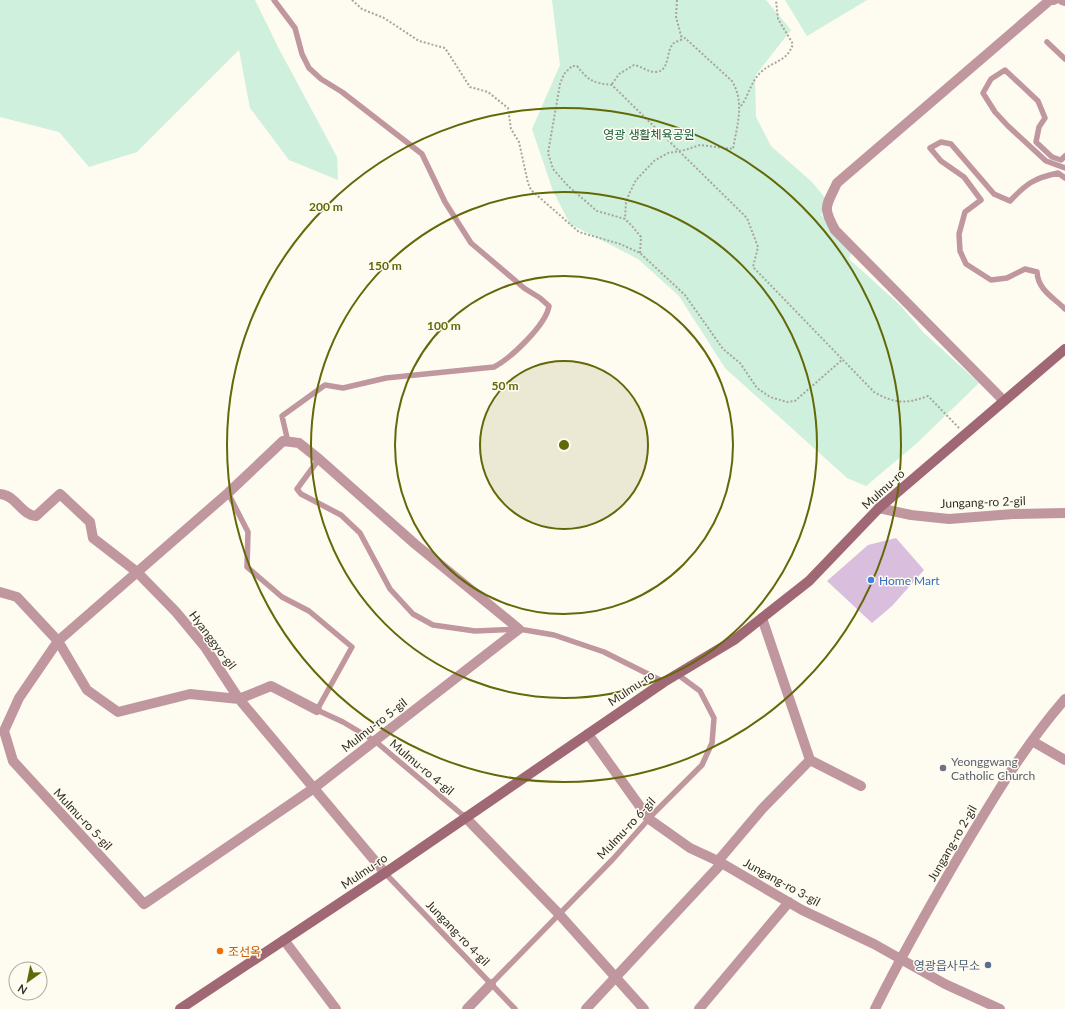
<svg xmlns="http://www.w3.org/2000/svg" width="1065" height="1009" font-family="Lato,'Noto Sans KR',sans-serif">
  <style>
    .green { fill: #cef0dc }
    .building { fill: #dabedd }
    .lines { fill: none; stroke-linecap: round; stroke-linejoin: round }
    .path { stroke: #a9a59c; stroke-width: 2; stroke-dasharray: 2 2; stroke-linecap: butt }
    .service { stroke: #c0979f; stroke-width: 5.5 }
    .minor { stroke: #c0979f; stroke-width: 10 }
    .secondary { stroke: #a06774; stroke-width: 10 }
    .ring { fill: none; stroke: #636808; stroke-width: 2 }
    .shop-dot { fill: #3f7fe0; stroke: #fefbf1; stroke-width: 1.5 }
    .worship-dot { fill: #6b7280; stroke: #fefbf1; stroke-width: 1.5 }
    .food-dot { fill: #e8710a; stroke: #fefbf1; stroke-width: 1.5 }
    .service-dot { fill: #5c6f8a; stroke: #fefbf1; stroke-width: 1.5 }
    .labels { text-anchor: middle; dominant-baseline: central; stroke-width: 3; stroke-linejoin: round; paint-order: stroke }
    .park-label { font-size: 12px; fill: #16583b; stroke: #fefbf1 }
    .street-label { font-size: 12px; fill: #312d24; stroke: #fefbf1 }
    .shop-label { font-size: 12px; fill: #366cbe; stroke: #fefbf1; text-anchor: start }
    .worship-label { font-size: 12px; fill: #5b616d; stroke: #fefbf1; text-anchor: start }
    .food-label { font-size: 12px; fill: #c56008; stroke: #fefbf1; text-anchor: start }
    .service-label { font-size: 12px; fill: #4e5e75; stroke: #fefbf1; text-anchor: end }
    .centre { fill: #636808; stroke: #fefbf1; stroke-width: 2 }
    .ring-label { font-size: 12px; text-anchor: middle; font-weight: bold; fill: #636808; stroke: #fefbf1; stroke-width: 3; stroke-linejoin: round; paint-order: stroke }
  </style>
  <rect width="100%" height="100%" fill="#fefbf1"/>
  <path class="green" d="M0,0H255L278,47L337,157L338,180L289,160L250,108L239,50L137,152L89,167L59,132L0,117Z
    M552,0H766L791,30L755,76L756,117L771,146L812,182L826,199L821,215L854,243L849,259L900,305L924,333L979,383L916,444L866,486L847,478L725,368L679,296L638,259L570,224L553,191L532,129L560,65Z
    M785,0H867L807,36Z"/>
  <path class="building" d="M896,538L924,570L892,606L872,623L827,581L868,545Z"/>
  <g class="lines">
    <path class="path" d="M352,0L362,9L384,18L419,41L445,48L470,87L488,92L508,108L511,129L519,142L528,183L531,190L579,232L620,244L640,253L685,295L723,349L740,363L757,388L770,397L787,402L795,401L843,359
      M677,0L676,17L682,39
      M612,84L619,74L634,65C641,66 648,72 655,72C671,72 665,50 674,43C677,41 682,40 685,38L732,81C745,103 737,125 733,149L700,145L685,150L668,153L654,161L636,180L630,192L626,202L625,219
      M741,106C749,95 751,81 761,72C774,60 786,63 793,44L778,19L776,0
      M640,253L641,237L632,226L625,219L597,211L568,186L553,169L548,153L560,84L564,74L572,66H577C589,81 593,83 612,85L747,218L758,247L753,267L874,392C895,404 906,404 928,396L959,428"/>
    <path class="service" d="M274,0L295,28L302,54L309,68L321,79L342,92L422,154L445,202L471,243L524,288L540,298L549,306C546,325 511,358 494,367L386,378L343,388L325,385L282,416L288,442
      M1047,42L1065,59
      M1065,156L1061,160L1052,157L1036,142L1039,127L1045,118L1038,101L1005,70L991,79L983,93L995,112L1008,126L1046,161L1065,168
      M1065,178L1058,173C1034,178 1026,184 1010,201L994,194L951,144L941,142L930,148L941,161L964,177L981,200L965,212L959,234L960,251L966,264L991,280L1007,278L1025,269L1037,272C1038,290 1053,297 1065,309
      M319,459L297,489L301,494L341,515L360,533L390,589L413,614L433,625L475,631L519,629L554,635L604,652L664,682
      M228,493L248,532L247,567L282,597L309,611L352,647L317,710L343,722L375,741L465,817
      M385,873L515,1009
      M491,984L613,859L655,812L702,765L712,743L714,718L700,691L677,674"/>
    <path class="minor" d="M1062,0L1065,1
      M1004,401L835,230C822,206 826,207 837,183L1050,0H1054
      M283,441L299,443L319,459L415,544L519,629L314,788L144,904L13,761L4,731L19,698L58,641L228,493Z
      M0,494C16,495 21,515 36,516L60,494L90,522L93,538L137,572L176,612L205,647L239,699L385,873
      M879,508L911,515L949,519L1013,514L1065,513
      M0,592L17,597L58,641L87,690L118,712L190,694L239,699L271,686L317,710
      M588,734L649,819L690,848L718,861L802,910L874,944L945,984L1000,1009
      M1032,741L1065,760
      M810,760L861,786
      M465,817L559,914L644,1009
      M718,861L762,809L810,760L762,618
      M284,940L336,1009
      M467,1009L491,984
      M586,1009L721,864
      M699,1009L789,902
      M875,1009C902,954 932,902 963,849C994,797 1025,745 1065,699"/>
    <path class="secondary" d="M180,1009L385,873L664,682L734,640L809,581L879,508L1065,349"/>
  </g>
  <circle cx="564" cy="445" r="84" fill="#636808" fill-opacity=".12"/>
  <g class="ring">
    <circle cx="564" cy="445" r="84"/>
    <circle cx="564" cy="445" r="169"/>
    <circle cx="564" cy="445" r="253"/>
    <circle cx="564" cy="445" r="337"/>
  </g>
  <circle class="shop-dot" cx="871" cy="580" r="4"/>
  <circle class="worship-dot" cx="943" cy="768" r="4"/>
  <circle class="food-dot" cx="220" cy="951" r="4"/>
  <circle class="service-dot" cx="988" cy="965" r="4"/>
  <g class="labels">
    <g class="park-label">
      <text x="649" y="134">영광 생활체육공원</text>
    </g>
    <g class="street-label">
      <text transform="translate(883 489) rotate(-42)">Mulmu-ro</text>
      <text transform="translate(983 502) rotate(-2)">Jungang-ro 2-gil</text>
      <text transform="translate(213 640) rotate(53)">Hyanggyo-gil</text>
      <text transform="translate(631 688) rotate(-34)">Mulmu-ro</text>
      <text transform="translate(374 725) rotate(-38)">Mulmu-ro 5-gil</text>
      <text transform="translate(422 767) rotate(40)">Mulmu-ro 4-gil</text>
      <text transform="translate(83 819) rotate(47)">Mulmu-ro 5-gil</text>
      <text transform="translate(626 828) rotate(-47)">Mulmu-ro 6-gil</text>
      <text transform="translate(952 843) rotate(-60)">Jungang-ro 2-gil</text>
      <text transform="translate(364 871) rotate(-34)">Mulmu-ro</text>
      <text transform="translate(782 882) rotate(29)">Jungang-ro 3-gil</text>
      <text transform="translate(458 933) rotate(46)">Jungang-ro 4-gil</text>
    </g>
    <g class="shop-label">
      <text x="879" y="580">Home Mart</text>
    </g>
    <g class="worship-label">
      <text x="951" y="761">Yeonggwang<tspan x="951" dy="14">Catholic Church</tspan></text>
    </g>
    <g class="food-label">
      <text x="228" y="951">조선옥</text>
    </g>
    <g class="service-label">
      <text x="980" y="965">영광읍사무소</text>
    </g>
  </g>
  <circle cx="564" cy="445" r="6" class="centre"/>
  <g class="ring-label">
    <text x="326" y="211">200 m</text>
    <text x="385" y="270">150 m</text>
    <text x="444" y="330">100 m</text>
    <text x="505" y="390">50 m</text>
  </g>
  <g transform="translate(28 981) rotate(213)"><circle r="19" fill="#fefbf1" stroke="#aca99f"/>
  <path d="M0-3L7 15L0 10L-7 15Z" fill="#636808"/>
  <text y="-6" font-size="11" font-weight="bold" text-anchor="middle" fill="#312d24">N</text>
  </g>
</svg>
